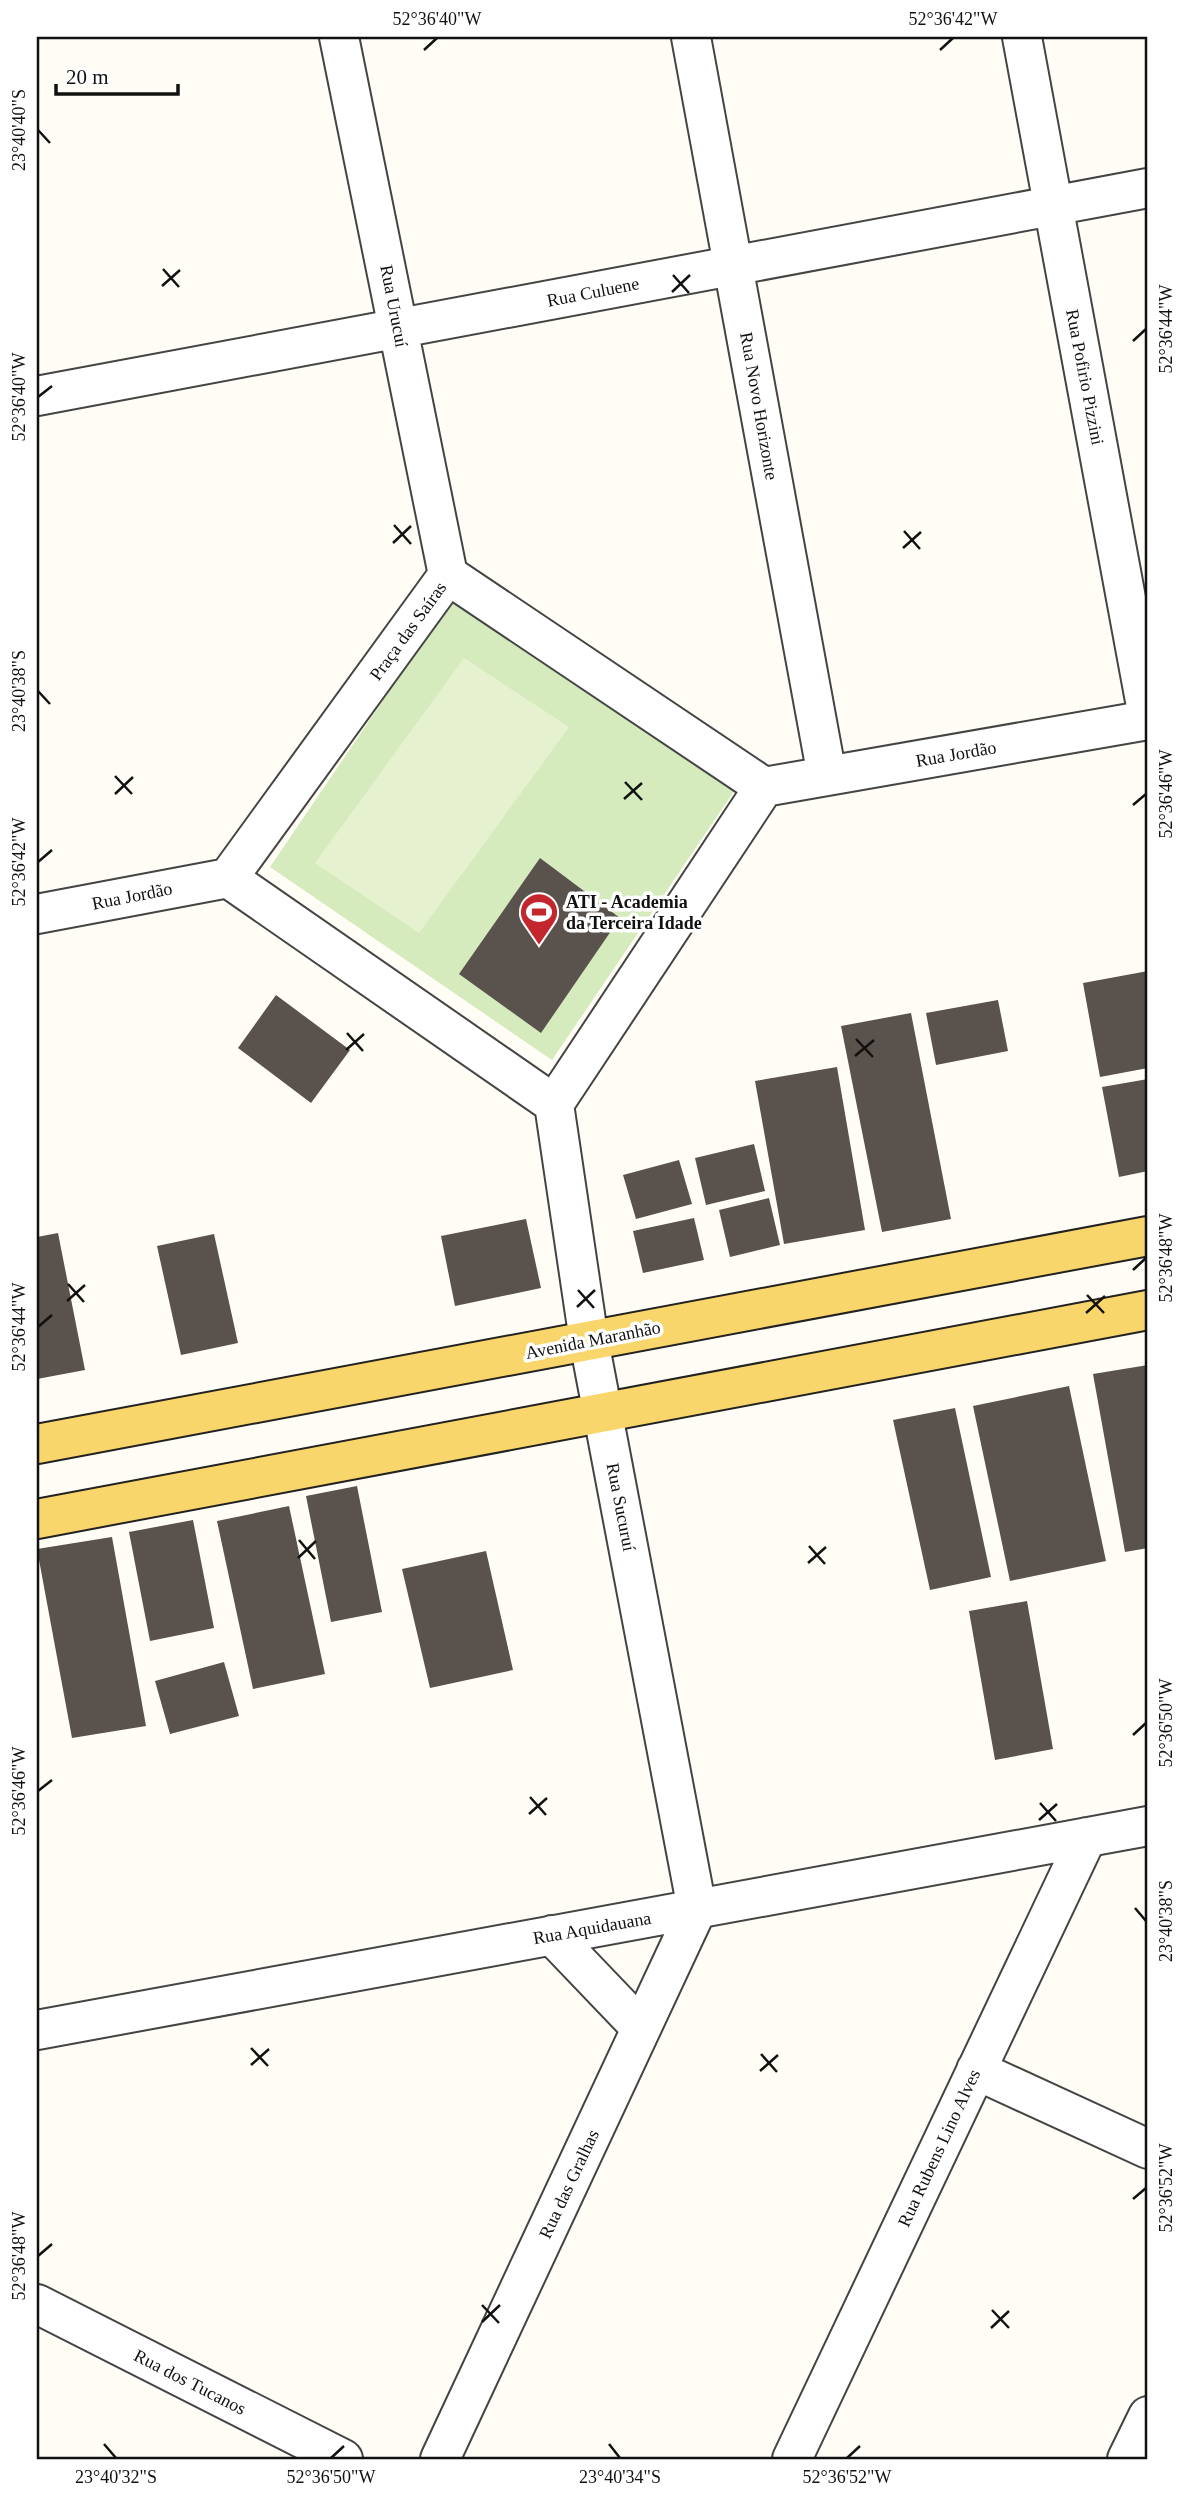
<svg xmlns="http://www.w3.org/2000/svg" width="1185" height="2496" font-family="Georgia,serif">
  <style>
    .green { fill: #d5ebbd }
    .pitch { fill: #e6f2cf }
    .building { fill: #5a524d }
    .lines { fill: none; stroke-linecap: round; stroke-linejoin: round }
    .street-casing { stroke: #444; stroke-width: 42 }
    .primary-casing { stroke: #222; stroke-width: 42 }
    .street { stroke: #fff; stroke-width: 38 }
    .primary { stroke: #f9d66b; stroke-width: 38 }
    .ticks { fill: none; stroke: #111; stroke-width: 2.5 }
    .labels { text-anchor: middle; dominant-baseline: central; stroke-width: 7; stroke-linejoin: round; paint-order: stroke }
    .street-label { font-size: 18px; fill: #111; stroke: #fff }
    .poi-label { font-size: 18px; font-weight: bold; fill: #111; stroke: #fff; text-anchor: start }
    .neatline { fill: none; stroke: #111; stroke-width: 2.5 }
    .ticks-label { font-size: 18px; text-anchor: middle; fill: #111 }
  </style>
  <rect width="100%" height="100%" fill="#fffdf5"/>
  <path class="green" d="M457,591L739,784L552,1060L270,867Z"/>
  <path class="pitch" d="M464,658L569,727L419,933L315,863Z"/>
  <path class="building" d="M540,858L620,918L541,1033L459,974Z
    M1148,971V1068L1100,1077L1083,983Z
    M276,995L350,1050L311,1103L238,1048Z
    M998,1000L1008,1051L936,1065L926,1013Z
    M911,1013L951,1219L882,1232L841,1026Z
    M837,1067L865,1230L784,1244L755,1081Z
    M1148,1079V1171L1119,1177L1102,1087Z
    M754,1144L765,1191L706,1205L695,1158Z
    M679,1160L692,1204L636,1219L623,1175Z
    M769,1198L780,1245L730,1257L719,1210Z
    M694,1218L704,1260L643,1273L633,1231Z
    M526,1219L541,1288L455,1306L441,1236Z
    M58,1233L85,1370L37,1379V1237Z
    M214,1234L238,1343L181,1355L157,1246Z
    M1148,1365V1548L1125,1552L1093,1374Z
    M1069,1386L1106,1561L1010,1581L973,1406Z
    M955,1408L991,1577L930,1590L893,1420Z
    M357,1486L382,1612L331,1622L306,1496Z
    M289,1506L325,1674L253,1689L217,1521Z
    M193,1520L214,1628L150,1641L129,1532Z
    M112,1537L146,1726L72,1738L37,1549Z
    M486,1551L513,1670L430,1688L402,1569Z
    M1027,1601L1053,1749L995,1760L969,1611Z
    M224,1662L239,1716L170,1734L155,1681Z"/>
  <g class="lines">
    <g class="street-casing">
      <path id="street" d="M339,37L448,575
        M691,37L827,776
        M1022,37L1148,717
        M37,396L1148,188
        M448,575L764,787L554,1104L228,878Z
        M764,787L1148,720
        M37,914L228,878
        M552,1935L641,2028
        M37,2030L1148,1826
        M976,2070L1148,2149
        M37,2304L343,2459
        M440,2459L697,1909L589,1341L554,1104
        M792,2459L1087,1837
        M1127,2459L1148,2416"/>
    </g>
    <g class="primary-casing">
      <path id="primary" d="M37,1444L1148,1236
        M37,1519L1148,1310"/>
    </g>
    <use href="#street" class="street"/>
    <use href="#primary" class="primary"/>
  </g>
  <path class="ticks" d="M424,50L437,38M940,50L953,38M38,130L50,143M163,269L179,287M673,275L689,293M162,286L180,270M672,292L690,275M1133,341L1146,329M38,397L52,386M394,525L411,544M904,531L920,549M393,543L411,526M903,548L921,532M38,691L50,704M115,776L132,794M625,782L642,800M115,794L133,777M624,799L642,783M1133,805L1146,794M38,862L52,850M347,1033L363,1051M856,1039L873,1057M346,1050L364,1034M855,1056L874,1040M1133,1270L1146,1258M68,1284L84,1302M578,1290L594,1308M1087,1295L1104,1313M67,1301L85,1285M577,1307L595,1290M1086,1313L1105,1296M38,1327L52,1315M299,1540L315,1559M809,1546L825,1564M298,1558L316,1541M808,1563L826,1547M1133,1735L1146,1723M38,1791L52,1780M530,1797L546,1815M1040,1803L1056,1821M529,1814L547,1798M1039,1820L1057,1804M1135,1908L1146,1921M251,2048L268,2066M761,2054L777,2072M251,2065L269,2049M760,2071L778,2055M1133,2199L1146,2188M38,2256L52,2244M482,2305L499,2323M992,2310L1009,2328M482,2322L500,2305M991,2328L1009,2311M104,2444L116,2458M609,2444L620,2458M331,2458L344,2446M847,2458L860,2446"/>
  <defs>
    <g id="stadium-pin" transform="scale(2.0125)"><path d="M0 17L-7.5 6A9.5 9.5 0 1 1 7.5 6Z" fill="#c4262e" stroke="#fff"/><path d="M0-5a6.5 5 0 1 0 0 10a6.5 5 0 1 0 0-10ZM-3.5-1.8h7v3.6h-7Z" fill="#fff"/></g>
  </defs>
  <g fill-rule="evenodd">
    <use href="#stadium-pin" x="539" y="912"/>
  </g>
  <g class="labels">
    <g class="street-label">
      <text transform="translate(593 292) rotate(-11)">Rua Culuene</text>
      <text transform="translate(394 306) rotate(79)">Rua Urucuí</text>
      <text transform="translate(1085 377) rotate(79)">Rua Pofirio Pizzini</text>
      <text transform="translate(759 406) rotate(80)">Rua Novo Horizonte</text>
      <text transform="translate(408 631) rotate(-54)">Praça das Saíras</text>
      <text transform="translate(956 754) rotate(-10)">Rua Jordão</text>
      <text transform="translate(132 896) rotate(-11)">Rua Jordão</text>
      <text transform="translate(593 1340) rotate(-11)">Avenida Maranhão</text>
      <text transform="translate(621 1507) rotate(79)">Rua Sucuruí</text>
      <text transform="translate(592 1928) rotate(-10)">Rua Aquidauana</text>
      <text transform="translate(939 2148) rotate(-65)">Rua Rubens Lino Alves</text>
      <text transform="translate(569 2184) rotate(-65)">Rua das Gralhas</text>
      <text transform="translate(190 2382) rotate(27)">Rua dos Tucanos</text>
    </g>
    <g class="poi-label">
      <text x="566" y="902">ATI - Academia<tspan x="566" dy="21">da Terceira Idade</tspan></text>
    </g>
  </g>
  <rect width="1185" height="2496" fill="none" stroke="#ffffff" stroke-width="77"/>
  <path d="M56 84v10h122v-10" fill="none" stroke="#111111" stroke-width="3.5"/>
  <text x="66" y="84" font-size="21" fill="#111111" stroke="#ffffff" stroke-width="5" paint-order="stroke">20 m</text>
  <rect x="38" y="38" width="1108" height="2420" class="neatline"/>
  <g class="ticks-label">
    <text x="437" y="25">52°36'40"W</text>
    <text x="953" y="25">52°36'42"W</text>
    <text transform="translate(19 130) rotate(-90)" y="6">23°40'40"S</text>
    <text transform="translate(1166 329) rotate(-90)" y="6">52°36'44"W</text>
    <text transform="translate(19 397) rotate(-90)" y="6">52°36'40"W</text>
    <text transform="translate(19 691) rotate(-90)" y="6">23°40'38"S</text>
    <text transform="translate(1166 794) rotate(-90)" y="6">52°36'46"W</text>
    <text transform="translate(19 862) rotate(-90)" y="6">52°36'42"W</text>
    <text transform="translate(1166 1258) rotate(-90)" y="6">52°36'48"W</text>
    <text transform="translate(19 1327) rotate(-90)" y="6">52°36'44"W</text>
    <text transform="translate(1166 1723) rotate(-90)" y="6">52°36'50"W</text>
    <text transform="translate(19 1791) rotate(-90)" y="6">52°36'46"W</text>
    <text transform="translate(1166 1921) rotate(-90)" y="6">23°40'38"S</text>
    <text transform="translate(1166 2188) rotate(-90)" y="6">52°36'52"W</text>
    <text transform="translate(19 2256) rotate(-90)" y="6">52°36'48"W</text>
    <text x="116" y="2483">23°40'32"S</text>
    <text x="331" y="2483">52°36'50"W</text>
    <text x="620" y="2483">23°40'34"S</text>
    <text x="847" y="2483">52°36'52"W</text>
  </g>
</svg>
